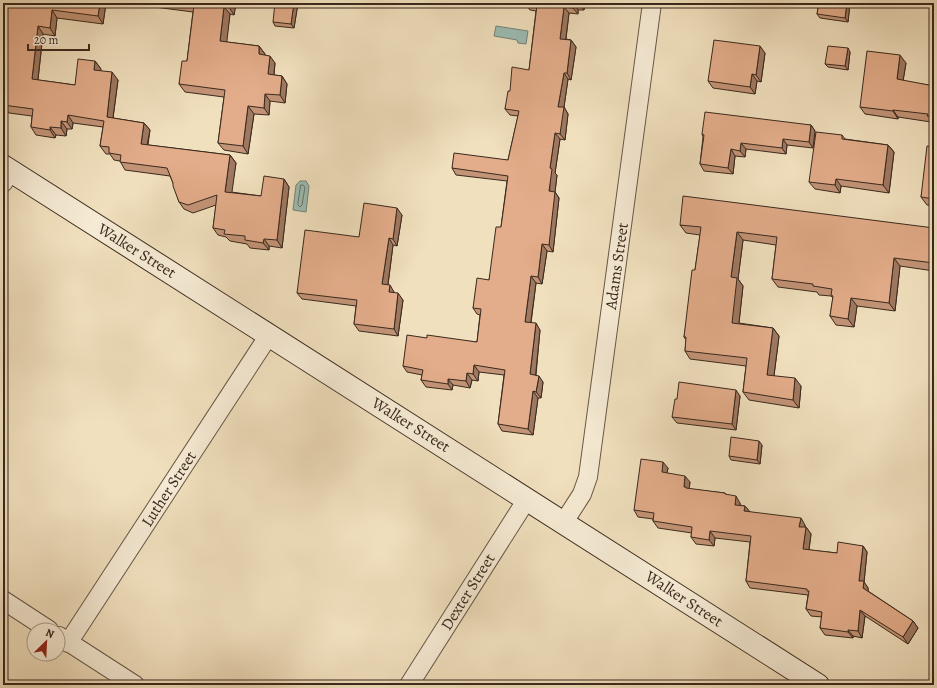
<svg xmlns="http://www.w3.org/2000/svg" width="937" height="688" font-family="Alegreya,serif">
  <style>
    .water { fill: #9bbdb4; stroke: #748278 }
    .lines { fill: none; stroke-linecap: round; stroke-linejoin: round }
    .shore { stroke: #6a7368; stroke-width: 1 }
    .street-casing { stroke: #675745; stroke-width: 20 }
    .secondary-casing { stroke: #39291d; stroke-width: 24 }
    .street { stroke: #f6ebd5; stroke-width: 18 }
    .secondary { stroke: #f6ebd5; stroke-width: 22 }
    .wall { fill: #c39477; stroke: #39291d }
    .shaded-wall { fill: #9f7861; stroke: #39291d }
    .building { fill: #e3ac8a; stroke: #39291d }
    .labels { text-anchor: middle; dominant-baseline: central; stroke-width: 3; stroke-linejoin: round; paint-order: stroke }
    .street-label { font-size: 16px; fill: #39291d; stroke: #f6ebd5 }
  </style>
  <rect width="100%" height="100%" fill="#f1e0be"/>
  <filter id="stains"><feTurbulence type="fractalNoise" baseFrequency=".005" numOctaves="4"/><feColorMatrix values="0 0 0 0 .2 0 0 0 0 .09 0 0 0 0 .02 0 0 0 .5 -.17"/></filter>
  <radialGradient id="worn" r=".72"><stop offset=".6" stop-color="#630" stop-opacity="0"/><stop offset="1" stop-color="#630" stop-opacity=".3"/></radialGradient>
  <path class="water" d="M496,26L528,31L526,44L518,43L517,40L494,36Z
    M300,181H306L309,186L306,212L293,210L296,185Z"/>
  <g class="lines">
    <path class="shore" d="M301,185H303L305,187L302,205L300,207L298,205Z"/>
    <g class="street-casing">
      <path id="street" d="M3,183L11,171
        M564,522L582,494L588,477L652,3
        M3,600L49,630
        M59,636L135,685
        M68,643L269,335
        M409,685L527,499"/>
    </g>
    <g class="secondary-casing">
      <path id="secondary" d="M3,166L818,685"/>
    </g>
    <use href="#street" class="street"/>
    <use href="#secondary" class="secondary"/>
  </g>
  <path class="wall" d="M106,3L103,24L57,18L55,36L43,34L38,80L75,85L95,61L101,69L100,71L118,80L113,118L144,123L150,130L148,145L230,155L236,163L231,192L261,196L284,179L289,187L282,248L269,246V250L250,248L247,244L230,241L226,237L218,235L213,228L216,205L193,213L184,209L179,202L173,183L170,176L125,170L120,161L114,160L110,154H106L100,146L103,127L73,123L72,129H67L66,136L56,135L55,138L36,135L31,127L32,116L9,113L3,105L4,102H3V5Z
    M138,3H236L234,15L230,14L226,42L259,46L265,54V55L275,63L274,75L282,76L287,84L285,103L270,101L269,115L254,114L248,154L224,150L218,143L224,97L185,92L179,84L187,61L193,12L139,5Z
    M298,3L294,28L275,26L273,22Z
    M525,3H585L584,10H578V14L569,13L566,39L571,40L576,47L571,80L568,79L564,107L568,114L565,140L560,139L555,173L557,175L555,192L559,198L553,252L547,251L542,284L536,283L531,323L540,330L536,375L543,382L541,398H538L533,435L502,431L498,424L504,375L479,372L478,381L472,380L470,388L453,385L452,390L426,387L421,380L422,375L407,372L403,366L427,338L477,342L480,315L477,314L473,308L489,280L501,227L507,181L456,175L452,168L508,160L518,116L510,115L505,109L510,91L529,70L536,11L530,10Z
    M819,3H850L848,22L820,18L817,14Z
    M850,52L848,70L828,67L825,64Z
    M765,53L761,82L757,81L755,94L713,88L708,81Z
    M906,63L903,81L934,86V124H933L931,122L898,117V119L865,114L860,107Z
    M811,125L815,131L813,148L787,145L786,154L746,149L745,157L735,156L733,174L704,171L700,164L703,137L702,134Z
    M842,135L845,139L888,145L894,152L889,193L841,186L840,193L815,189L809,182Z
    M934,147V206L927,205L921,197Z
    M402,215L397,246L393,245L388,285L394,292V293L403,300L398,336L359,331L354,324L356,306L302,299L297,293L359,237Z
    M680,225L934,228V271L900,266L895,311L857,306L854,327L836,325L830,316L833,298L831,296L819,295L817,292L778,287L772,279L776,245L743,240L738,279L743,286L739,323L773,328L779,336L774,376L801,386L799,408L749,400L743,392L746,366L690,359L685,351L686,340L684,337L695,270L700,235L686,233Z
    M740,396L736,430L677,423L672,417Z
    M762,445L760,464L731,460L729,456Z
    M668,468L667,473L690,482L689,489L725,493L726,495L740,503V505L745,506L750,512L805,525V527H806L811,534L809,550L837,553L863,546L867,552L864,582L868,588V591L913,621L918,628L908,644L865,616L862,638L853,636V638L825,635L820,628L822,617L811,616L806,609L808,595L750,588L746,581L750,542L715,538L714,546L696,544L691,537L692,533L658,528L653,521V519L638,517L634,510Z"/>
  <path class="shaded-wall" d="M100,3H106L103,24L98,16Z
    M229,3H236L234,15L229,7Z
    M294,3H298L294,28L291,24Z
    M574,3L578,10V14L573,8Z
    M579,3H585L584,10L579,4Z
    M847,3H850L848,22L845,18Z
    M224,7L230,14L226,49L220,41Z
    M564,7L569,13L565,45L560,39Z
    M52,10L57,18L55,36L50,28Z
    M38,26L43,34L37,87L32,79Z
    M571,40L576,47L571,80L567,73Z
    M259,46L265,54L264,62L259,54Z
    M760,46L765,53L761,82L756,75Z
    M848,48L850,52L848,70L845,66Z
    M900,55L906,63L902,87L897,79Z
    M270,56L275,63L273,82L268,74Z
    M95,61L101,69L100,78L94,70Z
    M112,72L118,80L112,125L107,117Z
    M564,73L568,79L564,107L568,114L565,140L560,134L558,107Z
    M752,74L757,81L755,94L750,87Z
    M282,76L287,84L285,103L280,95Z
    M265,94L270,101L269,115L264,108Z
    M248,106L254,114L248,154L243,146Z
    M893,110L898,117V119L893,111Z
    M68,115L73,123L72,129L67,122Z
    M61,121L67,129L66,136L61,128Z
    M144,123L150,130L146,151L141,144Z
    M811,125L815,131L813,148L809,142Z
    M50,127L56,135L55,138L50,130Z
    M555,133L560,139L555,173L557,175L555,192L559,198L553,252L549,245L550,168Z
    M783,139L787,145L786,154L782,148Z
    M741,143L746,149L745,157L740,151Z
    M888,145L894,152L889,193L883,185Z
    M731,149L735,156L733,174L728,168Z
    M230,155L236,163L231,199L225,192Z
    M284,179L289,187L282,248L277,240Z
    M836,179L841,186L840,193L835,185Z
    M397,208L402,215L397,246L393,239Z
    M737,232L743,240L738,279L743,286L738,331L732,323L731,277Z
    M389,238L393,245L387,291L382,284Z
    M264,239L269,246V250L263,243Z
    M542,244L547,251L542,284L538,277Z
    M894,258L900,266L895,311L889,303Z
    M531,276L536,283L530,328L525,322Z
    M390,285L394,292V299L389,292Z
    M398,293L403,300L398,336L394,329Z
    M851,298L857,306L854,327L848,319Z
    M536,323L540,330L535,381L530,374Z
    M773,328L779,336L773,383L767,375Z
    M474,365L479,372L478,381L473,374Z
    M467,373L472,380L470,388L466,381Z
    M539,376L543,382L541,398L536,392Z
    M795,378L801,386L799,408L793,400Z
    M448,379L453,385L452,390L448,384Z
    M736,390L740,396L736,430L732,424Z
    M533,391L538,398L533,435L528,429Z
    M759,441L762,445L760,464L757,460Z
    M663,462L668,468L666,479L662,472Z
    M685,476L690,482L689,490L684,487Z
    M736,496L740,503V511L735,505Z
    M745,506L750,512L744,511Z
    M801,518L805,525L804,533L799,527Z
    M806,527L811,534L808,556L803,549Z
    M710,531L715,538L714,546L709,540Z
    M863,546L867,552L864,582L868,588V595L859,581Z
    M860,610L865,616L862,638L858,631Z
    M913,621L918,628L908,644L903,637Z
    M848,630L853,636V638L848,632Z"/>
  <path class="building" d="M4,3H100L98,16L52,10L50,28L38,26L32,79L75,85L78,59L95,61L94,70L112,72L107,117L144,123L141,144L230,155L225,192L261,196L264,176L284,179L277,240L264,239L263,243L245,240V236L224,234L225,230L213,228L217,195L188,205L179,202L173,186V183L167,168L120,162L121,155L109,153V147L100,146L104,121L68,115L67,122L61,121V128L50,127V130L31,127L33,109L3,105L5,95H3V5H4Z
    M179,3H229V7H224L220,41L259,46V54L270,56L268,74L282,76L280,95L265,94L264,108L248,106L243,146L218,143L225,90L179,84L182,61H187L194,5Z
    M275,3H294L291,24L273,22Z
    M525,3H579V4L574,3L573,8L564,7L560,39L571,40L567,73H564L558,107H564L560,134L555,133L550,168L552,169L549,191L555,192L549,245L542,244L538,277L531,276L525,322L536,323L530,374L539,376L536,392L533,391L528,429L498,424L505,370L474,365L473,374L467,373L466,381L448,379V384L421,380L423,370L403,366L407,335L427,338V335L477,342L481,309L473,308L477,278L489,280L496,227H501L508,176L452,168L454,153L508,160L519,111L505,109L508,91H510L512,67L529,70L537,5L525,4Z
    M819,3H847L845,18L817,14Z
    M714,40L760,46L756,75L752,74L750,87L708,81Z
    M828,46L848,48L845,66L825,64Z
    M867,51L900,55L897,79L934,86V117L927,116L928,114L893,110V111L860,107Z
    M705,112L811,125L809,142L783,139L782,148L741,143L740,151L731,149L728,168L700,164L704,135L702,134Z
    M816,132L842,135V139L888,145L883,185L836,179L835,185L809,182Z
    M927,146L934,147V199L921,197Z
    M683,196L934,228V263L894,258L889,303L851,298L848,319L830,316L833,296L831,295L832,289L813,286V284L772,279L777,237L737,232L731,277L737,278L732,323L773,328L767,375L795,378L793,400L743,392L747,358L685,351L686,337H684L692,270H695L701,227L680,225Z
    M364,203L397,208L393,239L389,238L382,284L390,285L389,292L398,293L394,329L354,324L357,300L297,293L305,230L359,237Z
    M679,382L736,390L732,424L672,417L675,399H677Z
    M731,437L759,441L757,460L729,456Z
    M641,459L663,462L662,472L685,476L684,487H686V488L725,493V494L736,496L735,505L745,506L744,511L801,518L799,527H806L803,549L837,553L838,542L863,546L859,581H864L863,588L913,621L903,637L860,610L858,631L848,630V632L820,628L822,612L806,609L809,591H807V589L746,581L751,536L710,531L709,540L691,537L692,527L653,521L654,513L634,510Z"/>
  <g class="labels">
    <g class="street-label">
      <text transform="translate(137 251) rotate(32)">Walker Street</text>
      <text transform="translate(617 266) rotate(-82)">Adams Street</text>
      <text transform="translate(411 425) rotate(32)">Walker Street</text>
      <text transform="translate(169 489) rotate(-57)">Luther Street</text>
      <text transform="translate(468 592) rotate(-58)">Dexter Street</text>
      <text transform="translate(684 599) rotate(33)">Walker Street</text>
    </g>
  </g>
  <rect width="937" height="688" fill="none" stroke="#f1e0be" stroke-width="16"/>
  <rect x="4" y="4" width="929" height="680" fill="none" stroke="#39291d" stroke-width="2"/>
  <rect x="8" y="8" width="921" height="672" fill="none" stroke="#39291d"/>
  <g transform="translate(46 642) rotate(24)"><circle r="19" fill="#f6ebd5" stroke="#aa9d8b"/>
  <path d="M0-3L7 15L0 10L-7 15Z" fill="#8f2418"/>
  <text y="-6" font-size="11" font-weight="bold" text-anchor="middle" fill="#39291d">N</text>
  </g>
  <path d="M28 44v6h61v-6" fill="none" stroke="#39291d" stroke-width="2"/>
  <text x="34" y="44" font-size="12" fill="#39291d" stroke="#f6ebd5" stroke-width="3" paint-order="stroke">20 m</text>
  <rect width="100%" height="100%" filter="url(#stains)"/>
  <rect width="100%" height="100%" fill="url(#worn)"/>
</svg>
